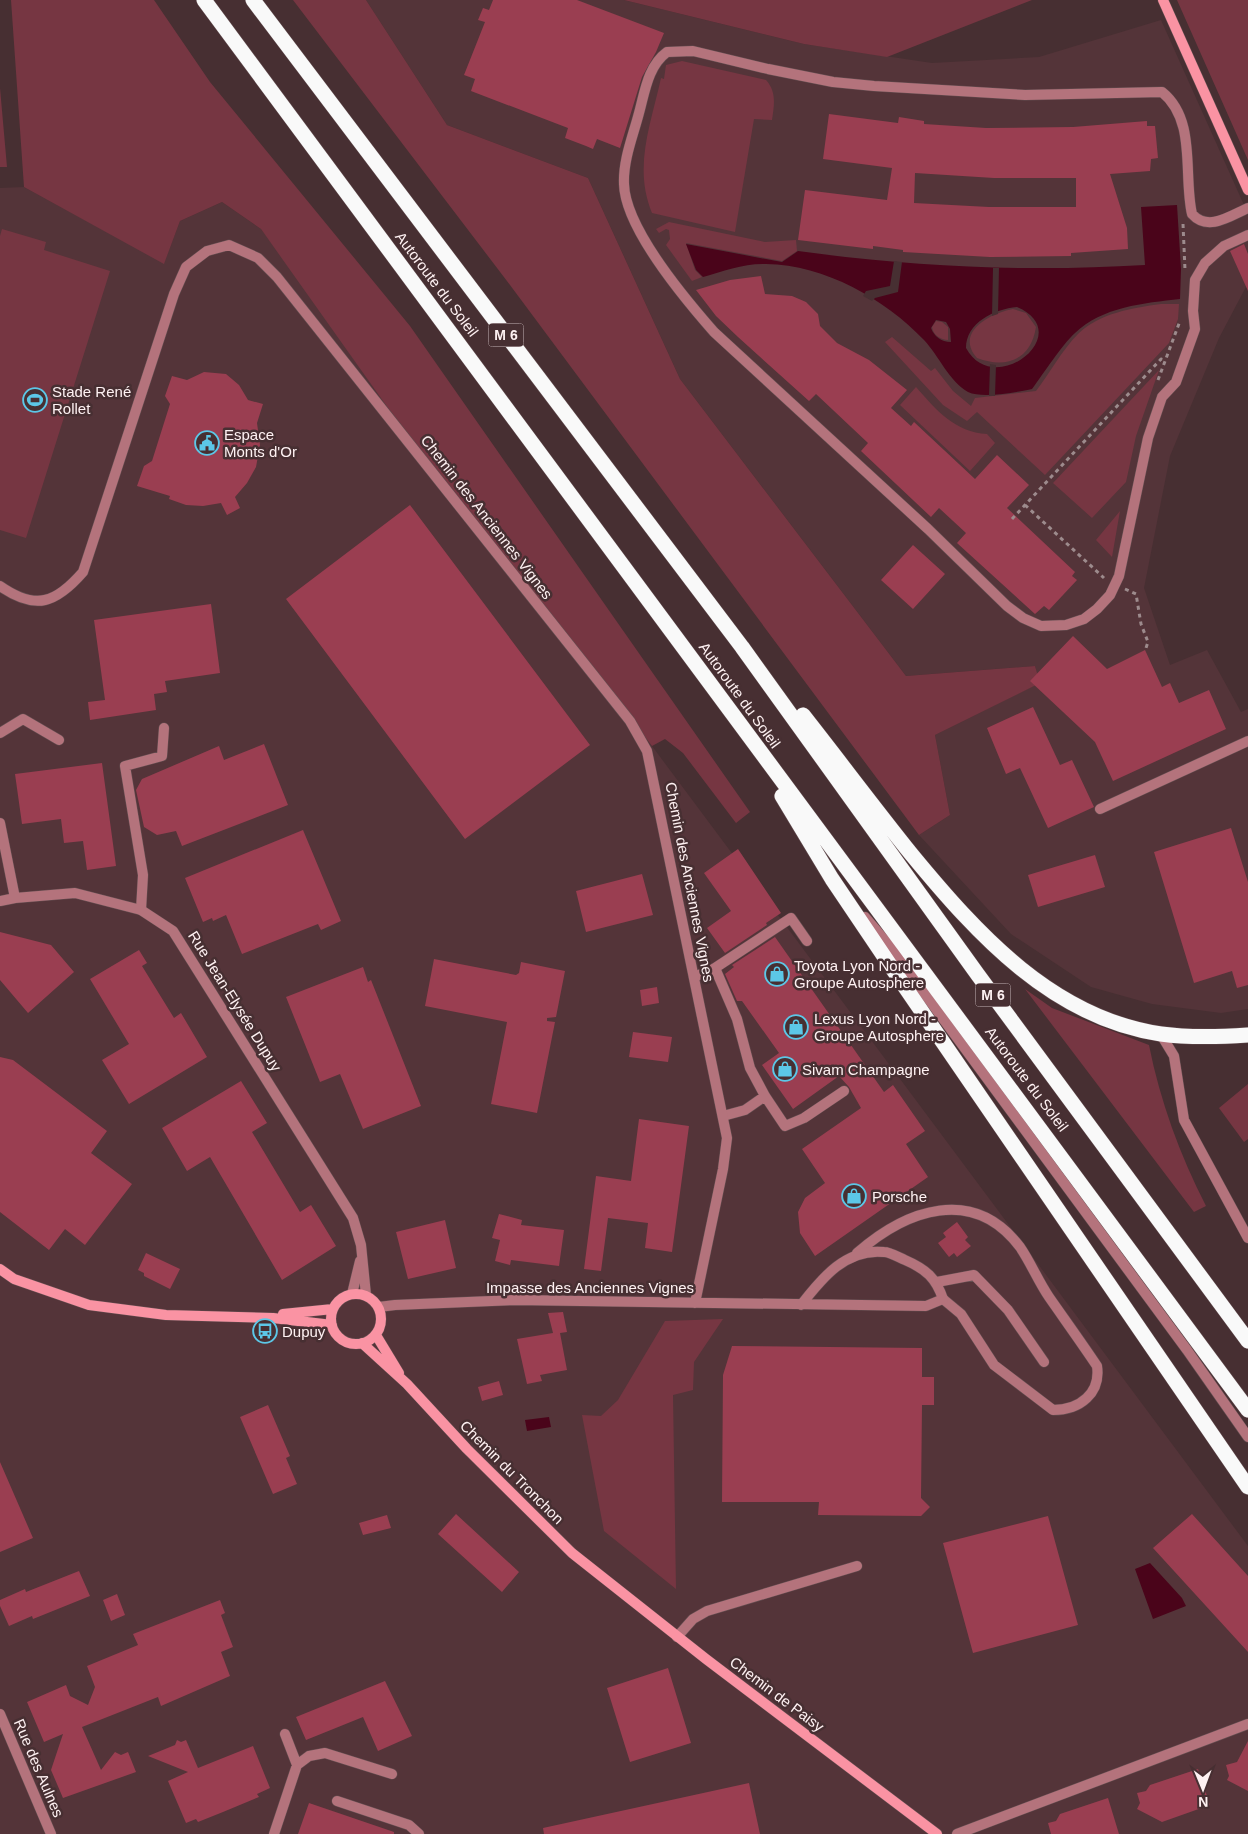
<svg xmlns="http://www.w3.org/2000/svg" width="1248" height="1834" font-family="Arial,sans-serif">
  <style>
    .built { fill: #543439 }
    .green { fill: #763642 }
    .water { fill: #4a041a; fill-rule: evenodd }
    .pier { fill: #472f32 }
    .building { fill: #9a3e51; fill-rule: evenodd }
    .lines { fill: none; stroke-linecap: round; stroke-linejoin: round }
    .lane-casing { stroke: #644e51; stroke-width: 11 }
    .street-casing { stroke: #644e51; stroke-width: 11 }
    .secondary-casing { stroke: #644e51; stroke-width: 11 }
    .highway-casing { stroke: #644e51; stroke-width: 16 }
    .path { stroke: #9d8b8d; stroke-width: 3; stroke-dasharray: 4 4; stroke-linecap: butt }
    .lane { stroke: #b4737c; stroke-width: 10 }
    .street { stroke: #b4737c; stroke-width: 10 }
    .secondary { stroke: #fa93a3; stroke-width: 10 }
    .highway { stroke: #f9f9f9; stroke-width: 15 }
    .labels { text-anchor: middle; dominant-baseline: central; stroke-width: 5; stroke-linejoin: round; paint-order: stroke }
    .shield { fill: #472f32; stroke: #c7b7b8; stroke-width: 1 }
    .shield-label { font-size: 14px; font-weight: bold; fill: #fef1f2 }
    .street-label { font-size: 15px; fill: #fef1f2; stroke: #472f32 }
    .poi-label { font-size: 15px; fill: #fef1f2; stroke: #472f32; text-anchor: start }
  </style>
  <rect width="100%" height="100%" fill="#472f32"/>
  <path class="built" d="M366,0H624L804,44L932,63L1039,57L1161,20L1248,214V283L1219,338L1170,456L1144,588L1170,665L1207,650L1241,712L1248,709V1009L1221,1013L1152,1004L1091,987L1011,934L919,835L950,815L935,735L1039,683L1035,666L906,676L680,379L588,178L447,125Z
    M24,187L164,263L180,221L222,202L261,229L652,746L1248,1546V1834H0V188Z"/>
  <path class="green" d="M11,0H154L210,82L410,326L750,812L736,823L683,753L665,739L652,746L388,408L261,229L222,202L180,221L164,264L24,187Z
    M293,0H366L447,125L588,178L680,379L906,676L1035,666L1040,683L935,735L950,815L919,835L510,285Z
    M624,0H1032L887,57L804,44Z
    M1177,0H1248V160Z
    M682,61L766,80C777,92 774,106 772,120L754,119L735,232L652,213C633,167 651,124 661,78L664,79L666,65Z
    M0,88L7,167H0Z
    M669,222L765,242L796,240L797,251L782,261L686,243L695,270L702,277L692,281L666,245L670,239L669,230L666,229L659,233L656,229Z
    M2,229L46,242L44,250L110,271L26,538L0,530V236Z
    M1161,304H1179L1178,319L1169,343L1045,475L977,412L967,421L943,405L885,342L892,337L931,371L935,368L953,391L971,406L975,398L1036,391C1050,373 1062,350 1078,334C1100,313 1132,308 1161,304Z
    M1013,309L1026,313L1036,327C1031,360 1006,369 977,358C954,332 991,313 1013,309Z
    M936,321L942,322L948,327V340C941,340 933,335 932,327Z
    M1159,370L1136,436L1126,482L1092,518L1053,483Z
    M916,387C937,411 955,432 987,434L995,443L970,471L900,405Z
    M1120,511L1112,557L1096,540Z
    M1025,989L1052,1008L1149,1045C1160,1101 1180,1155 1206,1206L1194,1212Z
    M1248,1084V1139L1244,1142L1219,1108Z
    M723,1319L694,1362L693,1390L673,1395L676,1589L604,1531L582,1415L601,1416L618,1400L665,1321Z"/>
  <path class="water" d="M1177,205L1181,269L1180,299C1144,303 1102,307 1075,333C1061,346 1044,373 1032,389C1017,392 983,399 968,392C949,381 939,356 924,340C885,299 825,265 766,264C745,263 723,271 703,277L696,270L686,244L782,262L798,251C914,267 1028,272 1145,265L1141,207ZM1017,307C1078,333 994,400 966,348C966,323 994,309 1017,307ZM936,320L946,322L950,329L951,342C941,342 934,336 931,328Z
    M549,1417L551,1427L527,1431L525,1420Z
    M1150,1563L1182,1598L1186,1606L1153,1619L1135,1569Z"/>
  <path class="pier" d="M894,261L902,262L898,292L875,298L872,301L863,296L866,291L890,286Z
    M993,268H999L998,314L992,316Z
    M990,364L996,365L995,396H989Z"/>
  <path class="building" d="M493,0H577L664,33L656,52L642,77L620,148L597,139L593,149L586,146L565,138L568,128L471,91L475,79L464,75L485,22L478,20L483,8L489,10Z
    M829,114L898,123L899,117L924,121V124L986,128L1073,127L1147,121V126H1155L1158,158L1151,159L1150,171L1110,174L1127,228L1128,249L1071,253V256L990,257L903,252V250L873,246V249L798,240L805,190L887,200L892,168L823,159ZM915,173L994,178H1076V207H989L914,203Z
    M1244,244L1248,254V291L1230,251Z
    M761,276L765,294L792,296L806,302L818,314L820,326L837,343L869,360L907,390L891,408L911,426L914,422L975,479L997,455L1029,485L1007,508L1075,572L1072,576L1077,580L1049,610L1044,606L1035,614L957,543L966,533L939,508L931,517L861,451L868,443L816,394L809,401L738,337L716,316L696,290L730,280Z
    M204,372L226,374L239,385L248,400L263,404L257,423L260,445L256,467L247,483L235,497L240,508L227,515L221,503L203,506L186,505L169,499L170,496L137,486L144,466L152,461L170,404L165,396L172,376L187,380Z
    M410,505L590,745L465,839L286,599Z
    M913,545L945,574L913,609L881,580Z
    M211,604L220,673L165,681L167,692L154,694L156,710L90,720L88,702L105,700L94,620Z
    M1073,636L1107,669L1145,650L1162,687L1170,683L1179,703L1209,690L1226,729L1113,781L1095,742L1030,681Z
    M1033,707L1060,765L1072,760L1094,807L1048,828L1020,768L1006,774L987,728Z
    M264,744L288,805L182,846L176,831L157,835L144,827L136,790L142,779L219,746L224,760Z
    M102,763L116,866L87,870L83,841L64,843L61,819L22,824L15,774Z
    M1231,828L1248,882V985L1237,988L1232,971L1194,983L1154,852Z
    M303,830L341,921L321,930L318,924L242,954L226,915L213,921L212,918L203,922L185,878Z
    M738,849L781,913L766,923L767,925L725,953L707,928L731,911L704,873Z
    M1095,855L1105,887L1038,907L1028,875Z
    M642,874L653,915L586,932L576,891Z
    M0,932L51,945L74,972L28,1013L0,980Z
    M775,937L884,1092L893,1085L925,1131L906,1144L928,1177L815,1256L800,1233L798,1212L805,1198L825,1183L802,1149L861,1108L849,1087L839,1076L793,1109L762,1065L779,1053L742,1001H737L725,974L734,967L732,965Z
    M139,950L147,963L142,966L174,1018L181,1013L207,1057L129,1104L102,1060L129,1044L90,979Z
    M434,959L516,975L519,973L521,962L565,971L556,1017L547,1018V1021L555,1022L537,1113L491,1104L507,1022L425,1006Z
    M363,967L368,982L371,980L421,1106L363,1129L340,1074L320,1082L286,997Z
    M657,987L659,1003L642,1006L640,990Z
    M633,1032L672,1037L668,1062L629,1057Z
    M0,1057L13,1060L107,1131L91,1153L132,1184L85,1245L65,1229L49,1250L0,1212Z
    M241,1081L267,1123L252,1132L300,1212L311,1205L336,1246L282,1280L210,1157L187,1171L162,1128Z
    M639,1119L689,1126L672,1252L645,1248L648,1223L608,1218L601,1271L584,1269L596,1176L631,1181Z
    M499,1214L522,1220L521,1225L564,1230L559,1266L511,1260L510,1265L495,1261L500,1240L492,1238Z
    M445,1220L456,1268L408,1279L396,1232Z
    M957,1222L968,1237L965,1240L971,1246L957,1257L954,1253L949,1257L938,1243L946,1237L943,1233Z
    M146,1253L180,1269L170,1289L144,1276V1273L138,1270Z
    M563,1312L567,1332L560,1333L567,1370L540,1375L542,1381L527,1384L517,1339L553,1333L548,1313Z
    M732,1346L922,1348V1377H934V1405H922L921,1498L930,1507L921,1516L818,1515L819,1502H722L723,1375Z
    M499,1381L503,1395L482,1401L478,1387Z
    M268,1405L290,1456L286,1458L297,1484L273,1494L240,1417Z
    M0,1462L33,1538L0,1552Z
    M456,1514L519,1572L502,1592L438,1534Z
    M1192,1514L1248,1576V1652L1153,1548Z
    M387,1515L391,1528L363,1535L359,1523Z
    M1048,1516L1078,1625L973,1653L943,1543Z
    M79,1571L90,1596L33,1619L32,1616L9,1626L0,1606V1600L25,1589L26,1592Z
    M117,1594L125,1615L111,1621L103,1600Z
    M220,1600L225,1613L221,1615L233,1647L221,1652L230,1676L161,1706L158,1697L82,1727L101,1770L115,1752L121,1755L128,1752L136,1772L63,1798L51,1770L63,1734L44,1742L27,1702L66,1685L70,1696L88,1705L95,1687L87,1666L138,1645L133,1634Z
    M668,1668L691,1743L630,1762L607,1688Z
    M385,1681L412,1736L378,1751L363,1717L306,1740L296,1717Z
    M177,1740L181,1742L186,1740L198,1768L253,1746L270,1788L257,1794L259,1797L223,1812L198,1822L196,1819L186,1823L168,1781L188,1772L148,1756L175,1745Z
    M1248,1741V1791L1227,1780L1229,1776L1226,1765L1237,1762Z
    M1198,1769L1210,1805L1162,1822L1137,1809L1140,1803L1137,1793L1146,1791L1150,1785Z
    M749,1783L760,1834H544L543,1828Z
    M1108,1798L1119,1834H1051L1048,1823L1056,1821L1060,1814Z
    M309,1803L394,1832V1834H298Z"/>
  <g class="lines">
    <g class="lane-casing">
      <path id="lane" d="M1248,208C1230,216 1208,232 1192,214C1183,175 1197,120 1162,92L1025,95L874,86L833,82L768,69L693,51L667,52C648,66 645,91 639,113C633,136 623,160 624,184C625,228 685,299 714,332L928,529L1007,606L1023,618L1041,626L1066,625L1084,619L1097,609L1110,595L1119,576L1148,438L1162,397L1176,382L1195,329L1193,311L1195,280L1205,263L1224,246L1248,235
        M141,910L143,875L125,766L162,756L164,728
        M865,917L888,944L1187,1350L1248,1437
        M807,941L791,918L715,968L737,1019L750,1068L765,1096L785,1126L804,1118L844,1091
        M694,977L715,968
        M1160,1033L1174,1056L1184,1120L1248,1238
        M723,1116L745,1110L765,1096
        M857,1253C906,1210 973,1185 1020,1247C1031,1263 1038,1281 1049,1297C1065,1320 1081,1342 1097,1366C1101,1393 1080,1410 1053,1410L994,1365L961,1314L943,1299
        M937,1282L974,1275L1008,1310L1044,1362
        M677,1637L693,1619L707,1611L857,1566
        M285,1734L297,1765
        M337,1801L409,1825L419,1834
        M274,1834L297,1765L309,1756L325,1753L392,1774
        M957,1834L1248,1724"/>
    </g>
    <g class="street-casing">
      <path id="street" d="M0,586C36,611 56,603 83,572L174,294L186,267L207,251L229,245L258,258L277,277L630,721L647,751L727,1138L723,1169L695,1303
        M0,733L23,719L59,740
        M1100,809L1248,741
        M0,823L15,898
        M0,901L15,898L75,893L141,910L173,931L353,1218L361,1245L366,1295
        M352,1294L360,1261
        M379,1307L395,1305L515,1300L926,1306L943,1299C936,1278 926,1269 905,1260C898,1257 890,1252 884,1252C846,1248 822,1278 801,1305
        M0,1714L51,1834"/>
    </g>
    <g class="secondary-casing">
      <path id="secondary" d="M1163,0L1248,190
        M0,1269L14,1279L89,1305L166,1315L273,1318L332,1325
        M331 1319a25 25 0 1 1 50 0a25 25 0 1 1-50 0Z
        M283,1314L333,1309
        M376,1335L399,1373
        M362,1343L407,1384L467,1449L572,1553L706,1659L937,1834"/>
    </g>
    <g class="highway-casing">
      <path id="highway" d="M204,0L1248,1410
        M253,0L742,647L978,975L1248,1341
        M803,715C840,762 875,809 912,855C978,935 1053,1018 1161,1034C1190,1038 1219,1037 1248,1035
        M782,796L832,879L892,968L1248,1487"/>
    </g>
    <path class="path" d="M1183,224L1185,270
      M1158,380L1180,321
      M1025,505L1104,578
      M1012,519L1161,359L1165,360
      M1125,589L1136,594L1141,624L1148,642L1146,648"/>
    <use href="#lane" class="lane"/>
    <use href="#street" class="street"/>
    <use href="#secondary" class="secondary"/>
    <use href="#highway" class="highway"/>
  </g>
  <defs>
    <g id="stadium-ring" transform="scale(1.25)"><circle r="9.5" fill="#472f32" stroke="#5cc7e7" stroke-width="1.5"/><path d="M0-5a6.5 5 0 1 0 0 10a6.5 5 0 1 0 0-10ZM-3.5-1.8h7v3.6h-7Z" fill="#5cc7e7"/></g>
    <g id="civic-ring" transform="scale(1.25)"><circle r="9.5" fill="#472f32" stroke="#5cc7e7" stroke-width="1.5"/><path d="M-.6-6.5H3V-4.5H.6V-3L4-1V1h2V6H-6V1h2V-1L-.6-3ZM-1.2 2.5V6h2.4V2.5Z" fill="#5cc7e7"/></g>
    <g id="shop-ring" transform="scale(1.25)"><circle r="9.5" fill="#472f32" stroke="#5cc7e7" stroke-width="1.5"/><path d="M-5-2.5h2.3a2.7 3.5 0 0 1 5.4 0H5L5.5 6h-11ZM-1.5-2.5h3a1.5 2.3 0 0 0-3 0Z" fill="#5cc7e7"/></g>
    <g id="bus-ring" transform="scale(1.25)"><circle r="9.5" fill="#472f32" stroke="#5cc7e7" stroke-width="1.5"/><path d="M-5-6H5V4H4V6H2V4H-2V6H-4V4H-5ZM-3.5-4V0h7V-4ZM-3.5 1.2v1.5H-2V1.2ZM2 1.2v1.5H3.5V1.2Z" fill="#5cc7e7"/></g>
  </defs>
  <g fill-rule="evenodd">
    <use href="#stadium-ring" x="35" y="400"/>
    <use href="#civic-ring" x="207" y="443"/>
    <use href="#shop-ring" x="777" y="974"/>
    <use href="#shop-ring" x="796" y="1027"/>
    <use href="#shop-ring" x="785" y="1069"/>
    <use href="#shop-ring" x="854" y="1196"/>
    <use href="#bus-ring" x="265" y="1331"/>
  </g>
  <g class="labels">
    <g class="shield">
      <rect x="488.5" y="323.5" width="35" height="23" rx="4"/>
      <rect x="975.5" y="983.5" width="35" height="23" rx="4"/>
    </g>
    <g class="shield-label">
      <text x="506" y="335">M 6</text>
      <text x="993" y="995">M 6</text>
    </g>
    <g class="street-label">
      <text transform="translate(437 284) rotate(53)">Autoroute du Soleil</text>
      <text transform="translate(487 517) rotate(52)">Chemin des Anciennes Vignes</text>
      <text transform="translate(740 695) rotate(54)">Autoroute du Soleil</text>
      <text transform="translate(690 882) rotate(79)">Chemin des Anciennes Vignes</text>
      <text transform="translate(235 1001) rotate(58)">Rue Jean-Elysée Dupuy</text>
      <text transform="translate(1027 1079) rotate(53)">Autoroute du Soleil</text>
      <text x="590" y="1287">Impasse des Anciennes Vignes</text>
      <text transform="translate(512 1472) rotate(45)">Chemin du Tronchon</text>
      <text transform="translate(777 1694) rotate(37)">Chemin de Paisy</text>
      <text transform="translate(39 1768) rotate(67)">Rue des Aulnes</text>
    </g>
    <g class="poi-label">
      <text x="52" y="391">Stade René<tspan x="52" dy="17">Rollet</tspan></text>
      <text x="224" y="434">Espace<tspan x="224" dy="17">Monts d'Or</tspan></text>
      <text x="794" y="965">Toyota Lyon Nord -<tspan x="794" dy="17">Groupe Autosphere</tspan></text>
      <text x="814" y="1018">Lexus Lyon Nord -<tspan x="814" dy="17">Groupe Autosphere</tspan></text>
      <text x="802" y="1069">Sivam Champagne</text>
      <text x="872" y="1196">Porsche</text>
      <text x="282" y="1331">Dupuy</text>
    </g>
  </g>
  <g transform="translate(1203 1789) rotate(179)" stroke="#472f32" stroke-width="4" paint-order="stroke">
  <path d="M0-4L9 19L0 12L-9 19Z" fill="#fef1f2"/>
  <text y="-8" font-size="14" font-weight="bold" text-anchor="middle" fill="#fef1f2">N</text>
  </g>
</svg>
